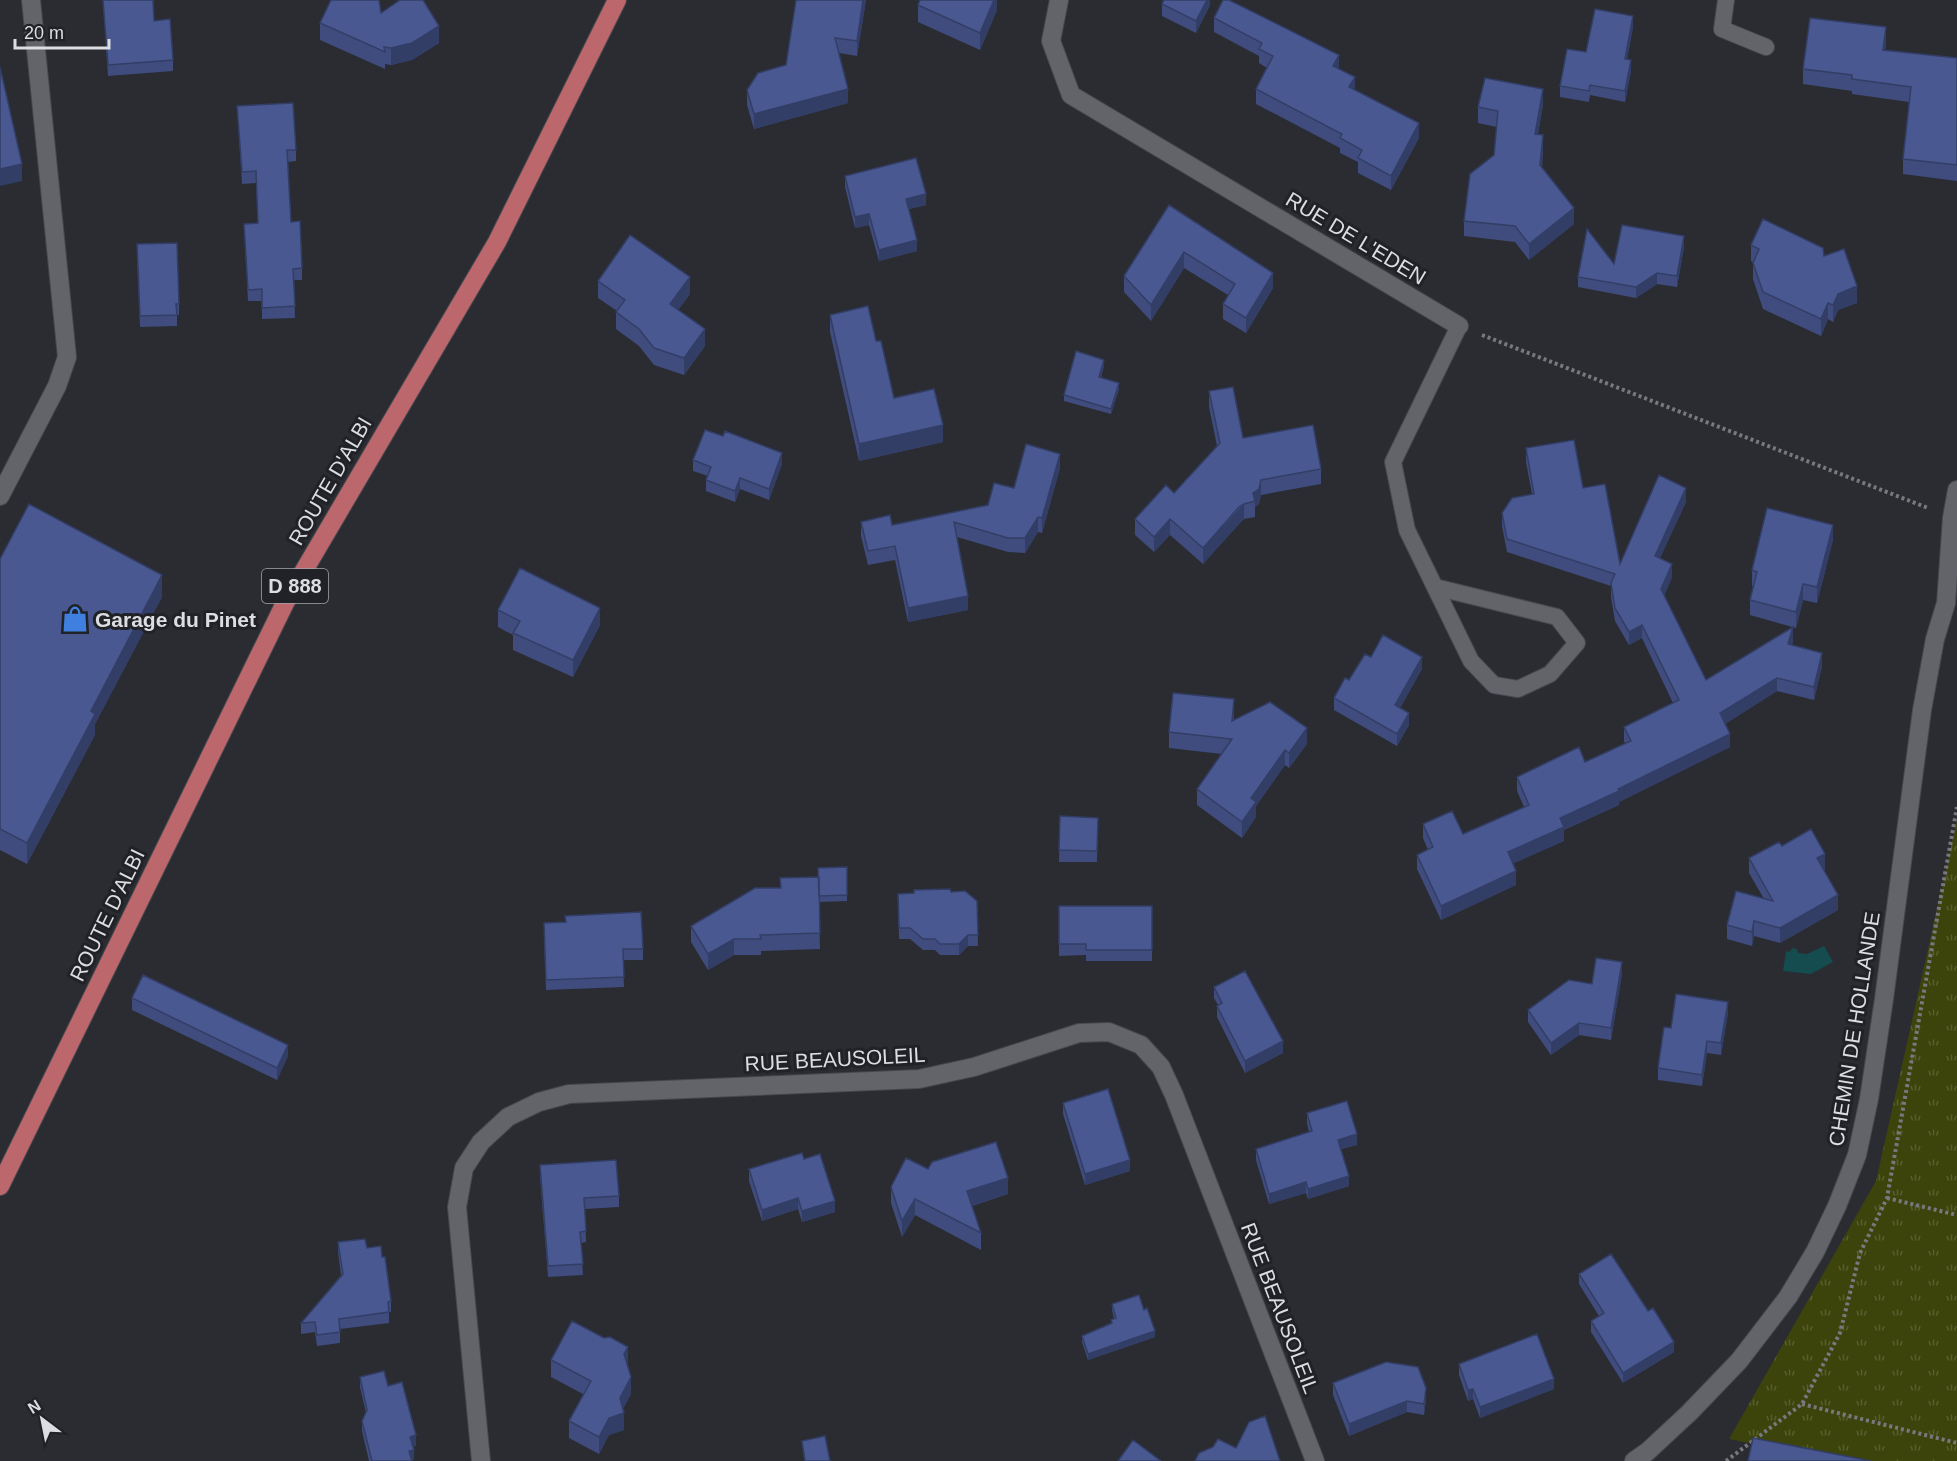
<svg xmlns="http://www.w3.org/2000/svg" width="1957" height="1461" font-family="Arial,sans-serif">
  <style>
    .park { fill: url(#park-tufts) }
    .water { fill: #144c4f }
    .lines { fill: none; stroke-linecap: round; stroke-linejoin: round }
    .service-casing { stroke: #47484d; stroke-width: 18 }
    .minor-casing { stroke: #47484d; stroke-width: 20 }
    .primary-casing { stroke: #47484d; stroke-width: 20 }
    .path { stroke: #78797e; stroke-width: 4; stroke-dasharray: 3 3; stroke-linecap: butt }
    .service { stroke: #62646a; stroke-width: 16 }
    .minor { stroke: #62646a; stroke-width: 18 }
    .primary { stroke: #bc676c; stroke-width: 18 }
    .wall { fill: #3f4c7d }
    .shaded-wall { fill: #333e66 }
    .building { fill: #495891; stroke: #333e66; stroke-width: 1.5 }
    .labels { text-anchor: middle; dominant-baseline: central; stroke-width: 6; stroke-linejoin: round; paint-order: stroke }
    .shield { fill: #212227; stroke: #a4a5a9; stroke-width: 1.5 }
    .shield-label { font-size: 20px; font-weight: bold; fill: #dcdde1 }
    .street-label { font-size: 21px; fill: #dcdde1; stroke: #212227 }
    .poi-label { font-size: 21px; font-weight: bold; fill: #dcdde1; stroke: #212227; text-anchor: start }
  </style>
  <defs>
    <pattern id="park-tufts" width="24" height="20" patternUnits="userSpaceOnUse" patternTransform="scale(1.5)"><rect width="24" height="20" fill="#3c430b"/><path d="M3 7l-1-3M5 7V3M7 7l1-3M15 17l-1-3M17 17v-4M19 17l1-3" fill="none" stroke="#585e2e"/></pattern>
  </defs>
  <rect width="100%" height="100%" fill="#2a2c31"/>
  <path class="park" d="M1957,820V1461H1840L1729,1439L1876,1181Z"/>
  <path class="water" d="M1824,946L1833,962L1811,974L1783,971L1786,951L1789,952L1793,948L1797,949L1798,953L1807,954Z"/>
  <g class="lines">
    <g class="service-casing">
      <path id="service" d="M1726,0L1722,29L1766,47
        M1435,587L1557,617L1577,643L1550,674L1518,689L1494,685L1471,661L1407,530L1393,462L1459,326"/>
    </g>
    <g class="minor-casing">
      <path id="minor" d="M1059,0L1051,41L1071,95L1459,326
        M0,496L57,386L67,357L31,0
        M481,1461L457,1207L464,1168L481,1142L508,1117L539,1102L569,1094L919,1079L974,1067L1079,1033L1109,1032L1141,1045L1161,1067L1174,1095L1315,1461
        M1634,1461L1647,1452L1689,1413L1739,1361L1788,1297L1815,1252L1837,1206L1857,1155L1869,1099L1884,999L1922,710L1935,639L1946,603L1952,518L1957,490"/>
    </g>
    <g class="primary-casing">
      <path id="primary" d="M0,1186L285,603L497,242L617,0"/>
    </g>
    <path class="path" d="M1482,335L1928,508
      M1887,1198L1957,1215
      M1802,1404L1957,1443
      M1726,1461L1802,1404L1840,1333L1860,1253L1887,1198L1957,807"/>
    <use href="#service" class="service"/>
    <use href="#minor" class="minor"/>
    <use href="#primary" class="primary"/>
  </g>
  <path class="wall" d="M103,0H153L154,21L173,60V71L108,76Z
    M866,0L857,56L839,53L848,103L754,129L747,105V90L786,65Z
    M997,0V10L980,50L918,22V5Z
    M1210,0V5L1196,33L1162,16V4Z
    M381,13L439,43L412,60L391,65L385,64V69L320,40V23Z
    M1214,18L1339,69L1355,90L1419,138L1391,190L1358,173V162L1340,153V148L1256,104V89L1267,68L1259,63V56L1214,32Z
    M1633,27L1627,60L1631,71L1625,102L1590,95L1589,102L1560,97V86L1586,52Z
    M1886,42L1885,50L1957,58V181L1903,174V159L1909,102L1852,94V91L1803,84V69Z
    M1543,105L1538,134L1543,151L1542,167L1574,224L1529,260L1515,242L1464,236V221L1494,155L1497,127L1478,123V107Z
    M237,106L296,150V161L288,162L291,222L302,268V280H294L295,318L262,319V301H248L244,224L258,223L256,183L242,184Z
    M845,176L926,205L909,209L917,251L879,261L869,225L855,228L845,187Z
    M1169,205L1273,288L1246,333L1223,319V304L1228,295L1184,268L1151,321L1124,292V276Z
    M1751,245L1824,256L1857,303L1838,310L1833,322L1828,319L1821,336L1763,309L1753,279V262L1751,261Z
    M1684,247L1677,287L1657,284L1636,298L1578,287V277L1614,264Z
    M137,255L179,304V315H177V326L140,327Z
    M598,281L690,294L678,310L705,346L684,375L654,365L639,346L616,329V312L617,311L598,298Z
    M830,315L876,341L894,398L943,442L859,461L830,332Z
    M1104,366L1101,378L1119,389L1111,414L1064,401V395Z
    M1209,391L1243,438L1321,469V484L1261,495L1259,504L1255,507V517L1244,519L1239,523L1203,564L1170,535L1154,552L1135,535V519L1174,493L1217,446L1209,407Z
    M1526,448L1583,488L1620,564L1686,502L1660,558L1672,577L1664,596L1706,680L1793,641L1792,645L1822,666L1814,700L1777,691L1725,724L1730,747L1619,802V805L1564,830V841L1513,863L1516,885L1441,920L1417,869V855L1428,850L1423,838V824L1463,834L1524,807L1517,791V777L1585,762L1625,743L1624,741V727L1673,703L1642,638L1629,645L1615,621L1611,597V586L1507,552L1502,526V513L1532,494L1526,462Z
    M693,460L782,464L769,500L740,489L735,502L706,491V480L708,476L693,471Z
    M1060,468L1042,533L1038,532L1025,553L1008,552L957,537L968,610L908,622L895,560L868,565L861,536V522L892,525L988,505L1014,488Z
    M1833,540L1817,603L1803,600L1796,628L1750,615V600L1753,586H1752V570Z
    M0,559L162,597L95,724V735L27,864L0,850Z
    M498,610L600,625L573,677L513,650V635L498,627Z
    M1371,657L1422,669L1400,708L1409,725L1397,746L1334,710V698L1349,680Z
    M1234,715V720L1307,744L1289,768L1285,765L1256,806V817L1242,838L1197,805V789L1222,754L1169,748V732Z
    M1060,816L1098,818L1097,862H1059Z
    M1782,846L1825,869L1823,870L1838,910L1780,943L1754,936L1752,946L1727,939V925L1764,899L1749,873V858Z
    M847,867V901L819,902L820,949L761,951V955H734L708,970L691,942V926L780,888V878L818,877Z
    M951,892L977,901L978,946H968L959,955H940L935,950H923L910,939H899L898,894Z
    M1059,906H1152V961H1086V955L1059,956Z
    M544,934L643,949V960H623L624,987L546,990Z
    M1622,974L1611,1040L1579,1035L1551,1055L1528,1022V1010L1592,984Z
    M1214,987L1283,1053L1245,1073L1217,1017V1006L1218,1005L1214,998Z
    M132,998L288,1056L277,1080L132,1010Z
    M1728,1013L1721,1055L1707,1053L1702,1086L1658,1080V1068L1671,1028Z
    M1063,1103L1130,1171L1085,1185L1063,1114Z
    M1307,1113L1357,1145L1341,1149L1349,1186L1308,1199L1306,1193L1269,1204L1256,1160V1149L1309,1132L1307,1123Z
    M804,1159L835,1212L802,1222L798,1209L762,1221L749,1181V1169Z
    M540,1165L619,1196V1207L585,1209L586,1242L581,1243L583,1275L548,1277L540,1176Z
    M928,1169L1008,1194L972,1206L981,1233V1250L915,1215L902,1237L891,1203V1187Z
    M338,1242L367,1248L382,1257L391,1301V1312H389V1323L340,1329V1343L317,1346L315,1332L301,1334V1323L341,1275L338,1252Z
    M1579,1274L1674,1352L1623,1383L1591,1332V1321L1599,1316L1579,1284Z
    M1112,1304L1144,1310L1155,1337L1088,1360L1082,1342V1336L1111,1324V1320L1114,1319L1112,1310Z
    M551,1360L628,1364V1365L631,1394L623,1409L624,1430L609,1435L599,1454L569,1438V1421L583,1394L551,1377Z
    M1459,1364L1554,1389L1480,1418L1473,1399L1468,1401L1459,1375Z
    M360,1377L388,1386L416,1446H413L414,1460L369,1461L362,1431V1421L366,1413L360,1387Z
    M1333,1383L1426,1400L1424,1415L1407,1412L1349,1436L1333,1395Z"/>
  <path class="shaded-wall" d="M863,0H866L857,56V41Z
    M994,0H997V10L980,50V33Z
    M1207,0H1210V5L1196,33V21Z
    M1633,16V27L1625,70V59Z
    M439,26V43L412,60L391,65V48Z
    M1886,27V42L1883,65V50Z
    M1339,55V70L1333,66Z
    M1631,60V71L1625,102V91Z
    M1355,77V91L1349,87Z
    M848,89V103L754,129V114Z
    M1543,89V105L1535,150V134Z
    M1419,123V138L1391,190V176Z
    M1543,135V151L1540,181V165Z
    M22,164V181L0,186V169Z
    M926,194V205L906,210V199Z
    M1574,208V224L1529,260V244Z
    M869,214V225L855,228V217Z
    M1684,236V247L1677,287V276Z
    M917,240V251L879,261V250Z
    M1184,252V268L1151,321V305Z
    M1273,273V288L1246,333V318Z
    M1657,273V284L1636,298V287Z
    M690,277V294L670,321V304Z
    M1857,286V303L1838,310L1833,322V305L1838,294Z
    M1828,303V319L1821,336V319Z
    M705,329V346L684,375V358Z
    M1104,360V366L1099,383V377Z
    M1119,383V389L1111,414V409Z
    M943,425V442L859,461V444Z
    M782,453V464L769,500V489Z
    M1060,454V468L1042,533V518Z
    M740,478V489L735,502V491Z
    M1261,480V495L1259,504L1255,507L1253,493Z
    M1686,488V502L1655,569V556Z
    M1244,504V519L1203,564V548Z
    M1038,517V532L1025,553V538Z
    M1170,519V535L1154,552V537Z
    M1833,525V540L1817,603V587Z
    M1672,564V577L1661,603V589Z
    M162,575V597L95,724V735L27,864V843L91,711Z
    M1803,584V600L1796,628V612Z
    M968,596V610L908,622V608Z
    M600,608V625L573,677V660Z
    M1642,625V638L1629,645V632Z
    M1793,627V641L1788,658V644Z
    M1822,653V666L1814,700V687Z
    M1422,657V669L1395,717V705Z
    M1777,678V691L1720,727V713Z
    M1234,699V715L1232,736V721Z
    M1409,713V725L1397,746V734Z
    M1307,728V744L1289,768V753Z
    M1730,734V747L1619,802V805L1564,830V841L1508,866V852L1560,818Z
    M1285,750V765L1256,806V817L1242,838V822L1251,798Z
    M1825,854V869L1817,873V858Z
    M1516,871V885L1441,920V906Z
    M1838,895V910L1780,943V928Z
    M1754,921V936L1752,946V932Z
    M968,935V946L959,955V944Z
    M734,939V955L708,970V954Z
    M1622,962V974L1611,1040V1028Z
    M1728,1002V1013L1721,1055V1043Z
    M1579,1023V1035L1551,1055V1043Z
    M1283,1041V1053L1245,1073V1061Z
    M1707,1041V1053L1702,1086V1075Z
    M288,1045V1056L277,1080V1068Z
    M1357,1134V1145L1338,1150V1140Z
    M1130,1160V1171L1085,1185V1174Z
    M1349,1176V1186L1308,1199V1189Z
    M1008,1178V1194L967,1207V1191Z
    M1306,1182V1193L1269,1204V1194Z
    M798,1198V1209L762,1221V1210Z
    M915,1199V1215L902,1237V1221Z
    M835,1201V1212L802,1222V1211Z
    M1155,1331V1337L1088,1360V1354Z
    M1674,1342V1352L1623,1383V1373Z
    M628,1347V1364L624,1371V1354Z
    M631,1377V1394L620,1414L624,1413V1430L609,1435L599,1454V1437Z
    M1554,1379V1389L1480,1418V1407Z
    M1426,1388V1400L1424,1415V1404Z
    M1473,1389V1399L1468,1401V1390Z
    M1407,1401V1412L1349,1436V1424Z
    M416,1435V1446L410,1447V1437Z
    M414,1450V1460L409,1461V1451Z"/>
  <path class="building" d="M103,0H153L154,21L170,19L173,60L108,65Z
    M331,0H379L381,13L400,0H423L439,26L412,43L391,48L384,47L385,52L320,23Z
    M796,0H863L857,41L835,38L848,89L754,114L747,90L758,73L786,65Z
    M920,0H994L980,33L918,5Z
    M1164,0H1207L1196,21L1162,4Z
    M1223,0H1229L1339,55L1333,66L1355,77L1349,87L1419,123L1391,176L1358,158L1362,150L1340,138L1342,134L1256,89L1273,56L1259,49L1262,43L1214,18Z
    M1595,9L1633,16L1625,59L1631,60L1625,91L1590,85L1589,91L1560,86L1567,49L1586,52Z
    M1810,18L1886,27L1883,50L1957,58V165L1903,159L1911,87L1852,79V75L1803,69Z
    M0,67L22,164L0,169Z
    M1485,78L1543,89L1535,134L1543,135L1540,165L1574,208L1529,244L1515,226L1464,221L1470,174L1494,155L1498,111L1478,107Z
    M293,103L296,150H287L291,222L300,221L302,268L293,269L295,306L262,308V289L248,290L244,224L258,223L256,171L242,172L237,106Z
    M916,158L926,194L906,199L917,240L879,250L869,214L855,217L845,176Z
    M1169,205L1273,273L1246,318L1223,304L1235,284L1184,252L1151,305L1124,276Z
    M1763,219L1823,248L1824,256L1844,249L1857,286L1838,294L1833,305L1828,303L1821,319L1763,292L1753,263L1759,249L1751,245Z
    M1622,225L1684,236L1677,276L1657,273L1636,287L1578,277L1587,229L1614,264Z
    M630,235L690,277L670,304L705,329L684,358L654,348L639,329L616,312L625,300L598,281Z
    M177,243L179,304H176L177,315L140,316L137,244Z
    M868,306L876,341H881L894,398L934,389L943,425L859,444L830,315Z
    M1076,351L1104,360L1099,377L1119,383L1111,409L1064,395Z
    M1233,387L1243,438L1313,425L1321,469L1261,480L1259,489L1253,493L1255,501L1244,504L1239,507L1203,548L1170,519L1154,537L1135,519L1166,485L1174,493L1220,443L1209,391Z
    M705,430L723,436L725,431L782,453L769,489L740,478L735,491L706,480L711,467L693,460Z
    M1574,440L1583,488L1605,484L1620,564L1659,475L1686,488L1655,556L1672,564L1661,589L1706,680L1793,627L1788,644L1822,653L1814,687L1777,678L1720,713L1730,734L1618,789L1619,791L1560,818L1564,827L1508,852L1516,871L1441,906L1417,855L1433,847L1423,824L1452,811L1463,834L1529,805L1517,777L1579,747L1585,762L1631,741L1624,727L1679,700L1642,625L1629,632L1615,608L1611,583L1615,574L1507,539L1502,513L1512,498L1534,494L1526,448Z
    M1026,444L1060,454L1042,518L1038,517L1025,538H1008L954,522L968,596L908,608L895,546L868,551L861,522L890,515L892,525L988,505L994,483L1014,488Z
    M29,504L162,575L91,711L95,714L27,843L0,829V559Z
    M1767,508L1833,525L1817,587L1803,584L1796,612L1750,600L1757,572L1752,570Z
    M520,568L600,608L573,660L513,633L520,621L498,610Z
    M1383,635L1422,657L1395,705L1409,713L1397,734L1334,698L1345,678L1349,680L1365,654L1371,657Z
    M1173,693L1234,699L1232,721L1270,702L1307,728L1289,753L1285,750L1251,798L1256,802L1242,822L1197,789L1232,739L1169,732Z
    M1060,816L1098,818L1097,851L1059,850Z
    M1811,829L1825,854L1817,858L1838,895L1780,928L1754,921L1752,932L1727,925L1736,891L1773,901L1749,858L1779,842L1782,846Z
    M847,867V895L819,896L818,868Z
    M819,877L820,933L760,935L761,939H734L708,954L691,926L755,888H781L780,878Z
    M950,889L951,892L965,891L977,901L978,935H968L959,944H940L935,939H923L910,928H899L898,894L914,893V890Z
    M1059,906H1152V950H1086V944H1059Z
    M641,912L643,949H623L624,977L546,980L544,923L566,922L565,916Z
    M1596,958L1622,962L1611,1028L1579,1023L1551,1043L1528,1010L1569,980L1592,984Z
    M1245,971L1283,1041L1245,1061L1217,1006L1222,1003L1214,987Z
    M143,975L288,1045L277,1068L132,998Z
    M1676,994L1728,1002L1721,1043L1707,1041L1702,1075L1658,1068L1664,1027L1671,1028Z
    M1108,1089L1130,1160L1085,1174L1063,1103Z
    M1347,1101L1357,1134L1338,1140L1349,1176L1308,1189L1306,1182L1269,1194L1256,1149L1312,1131L1307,1113Z
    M996,1142L1008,1178L967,1191L981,1233L915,1199L902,1221L891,1187L906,1158L928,1169L932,1162Z
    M802,1153L804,1159L820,1154L835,1201L802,1211L798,1198L762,1210L749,1169Z
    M616,1160L619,1196L584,1198L586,1231L580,1232L583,1264L548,1266L540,1165Z
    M365,1239L367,1248L381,1246L382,1257H385L391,1301L388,1302L389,1312L339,1319L340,1332L317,1335L315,1322L301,1323L343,1274L338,1242Z
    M1611,1254L1648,1311L1653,1308L1674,1342L1623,1373L1591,1321L1604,1313L1579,1274Z
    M1139,1295L1144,1310L1147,1308L1155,1331L1088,1354L1082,1336L1112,1323L1111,1320L1116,1318L1112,1304Z
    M572,1321L604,1338L610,1337L628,1347L624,1354L631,1377L620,1398L624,1413L609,1418L599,1437L569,1421L591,1381L551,1360Z
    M1537,1334L1554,1379L1480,1407L1473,1389L1468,1390L1459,1364Z
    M1386,1362L1418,1367L1426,1388L1424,1404L1407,1401L1349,1424L1333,1383Z
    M384,1371L388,1386L402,1382L416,1435L410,1437L414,1450L409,1451L412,1461H372L362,1421L367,1410L360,1377Z
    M1265,1416L1280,1461H1195L1199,1453L1213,1447L1218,1439L1236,1448L1249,1422Z
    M825,1436L830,1461H805L802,1441Z
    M1753,1438L1871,1461H1748Z
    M1133,1440L1161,1461H1118Z"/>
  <defs>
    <g id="shop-bare" transform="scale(2.07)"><path d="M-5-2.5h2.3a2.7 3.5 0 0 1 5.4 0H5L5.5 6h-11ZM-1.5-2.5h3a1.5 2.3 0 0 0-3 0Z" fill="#3f7fe0" stroke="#212227" stroke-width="2.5" paint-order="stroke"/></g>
  </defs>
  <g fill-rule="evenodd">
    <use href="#shop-bare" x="75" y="619"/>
  </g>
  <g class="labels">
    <rect class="shield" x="262" y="569" width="66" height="34" rx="4.5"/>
    <g class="shield-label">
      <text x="295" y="586">D 888</text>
    </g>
    <g class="street-label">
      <text transform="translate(1356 238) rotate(31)">RUE DE L'EDEN</text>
      <text transform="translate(330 481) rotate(-60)">ROUTE D'ALBI</text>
      <text transform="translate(107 915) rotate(-64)">ROUTE D'ALBI</text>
      <text transform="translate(1854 1029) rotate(-81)">CHEMIN DE HOLLANDE</text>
      <text transform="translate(835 1059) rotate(-3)">RUE BEAUSOLEIL</text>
      <text transform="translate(1280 1308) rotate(69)">RUE BEAUSOLEIL</text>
    </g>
    <g class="poi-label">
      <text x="95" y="619">Garage du Pinet</text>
    </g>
  </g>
  <g transform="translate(42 1419) rotate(328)" stroke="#212227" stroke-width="4.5" paint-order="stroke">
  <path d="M0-4.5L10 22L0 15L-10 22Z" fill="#dcdde1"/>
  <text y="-9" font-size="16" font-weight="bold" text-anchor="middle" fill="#dcdde1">N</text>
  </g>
  <path d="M15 39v9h94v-9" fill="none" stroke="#dcdde1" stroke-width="3"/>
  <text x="24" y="39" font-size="18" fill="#dcdde1" stroke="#212227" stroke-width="4.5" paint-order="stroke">20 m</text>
</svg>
